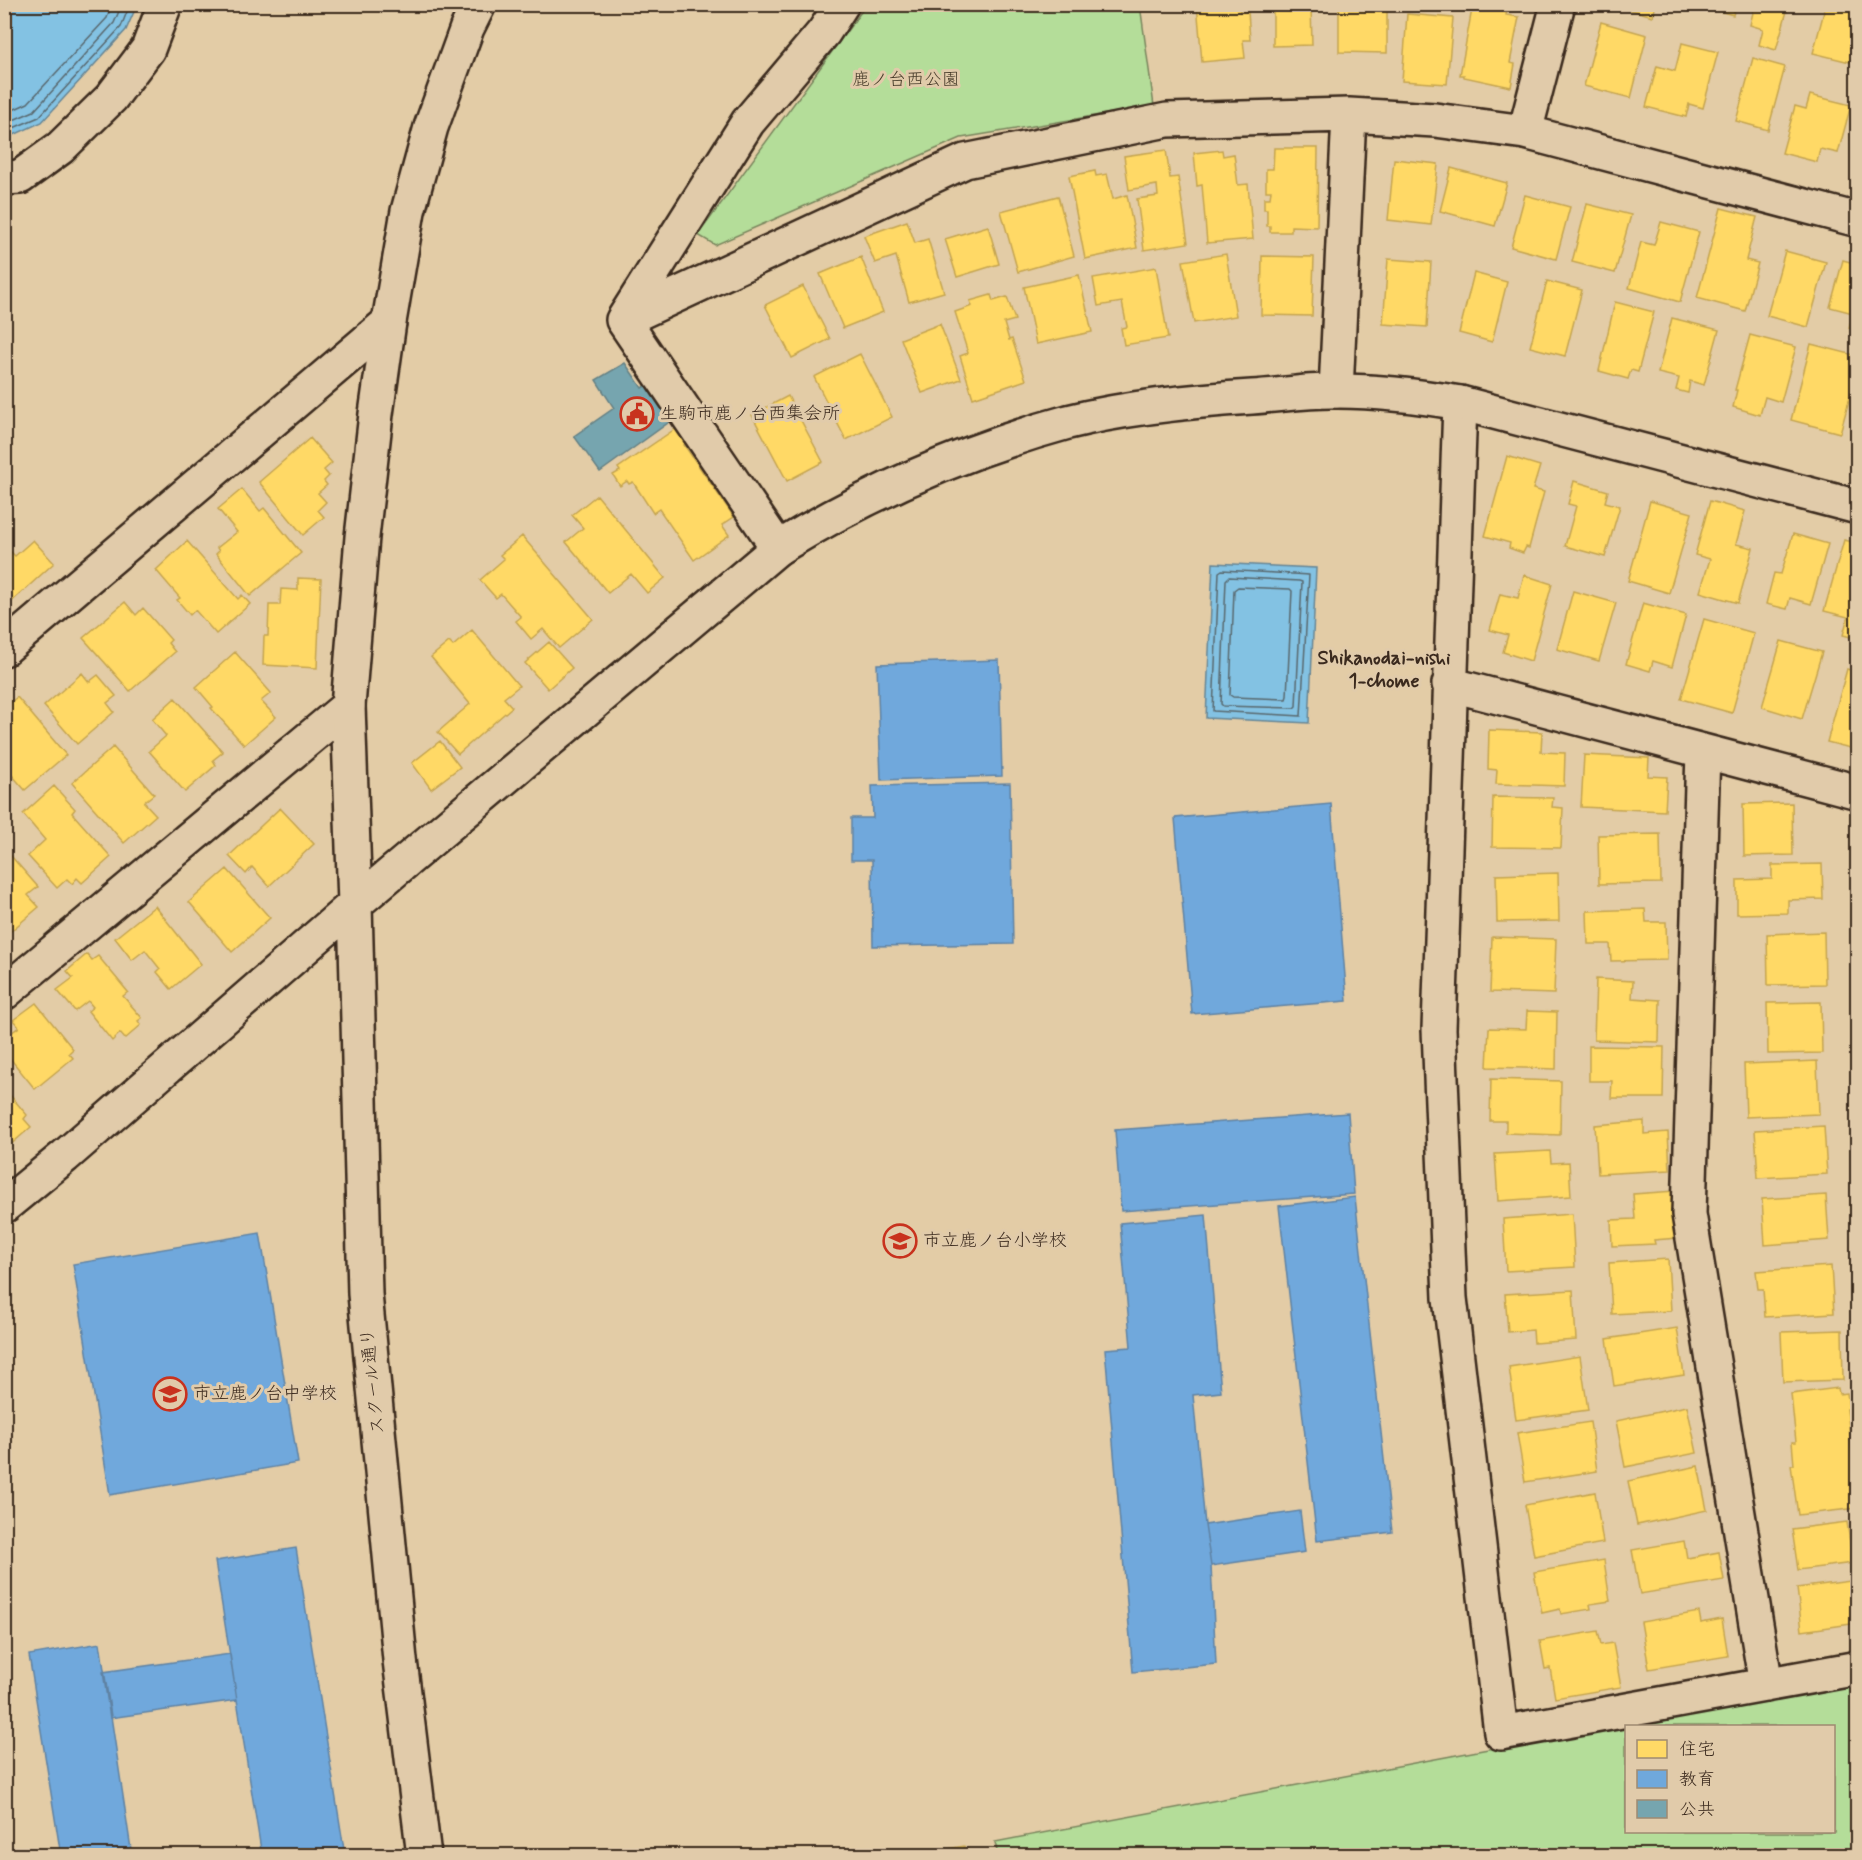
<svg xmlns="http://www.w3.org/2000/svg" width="1862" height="1860" font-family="Mynerve,'Klee One',sans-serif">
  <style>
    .green { fill: #b4dd99; stroke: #78845c; stroke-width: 1.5; fill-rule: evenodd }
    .water { fill: #83c2e3; stroke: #668594; stroke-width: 1.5 }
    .homes { fill: #ffd966; stroke: #c4a450; stroke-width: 1.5 }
    .schools { fill: #6fa8dc; stroke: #5f82a3; stroke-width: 1.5 }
    .public { fill: #76a5af; stroke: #648084; stroke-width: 1.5 }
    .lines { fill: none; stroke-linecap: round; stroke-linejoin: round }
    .shore { stroke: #58676d; stroke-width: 1.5 }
    .minor-casing { stroke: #3b2a1e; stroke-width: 38 }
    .tertiary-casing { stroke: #3b2a1e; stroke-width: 38 }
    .minor { stroke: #e1cbaa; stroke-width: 33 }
    .tertiary { stroke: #e1cbaa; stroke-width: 33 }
    .labels { text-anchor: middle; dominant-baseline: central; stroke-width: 6; stroke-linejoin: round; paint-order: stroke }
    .park-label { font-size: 18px; fill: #473c2a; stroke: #e1cbaa }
    .poi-label { font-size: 18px; fill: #3b2a1e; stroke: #e1cbaa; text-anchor: start }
    .street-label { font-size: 18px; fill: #3b2a1e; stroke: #e1cbaa }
    .neighbourhood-label { font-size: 20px; font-weight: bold; fill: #3b2a1e; stroke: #e1cbaa }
  </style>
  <rect width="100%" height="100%" fill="#e3cca6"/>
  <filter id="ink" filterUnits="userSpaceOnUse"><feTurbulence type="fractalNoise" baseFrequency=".0167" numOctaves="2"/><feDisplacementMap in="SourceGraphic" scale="12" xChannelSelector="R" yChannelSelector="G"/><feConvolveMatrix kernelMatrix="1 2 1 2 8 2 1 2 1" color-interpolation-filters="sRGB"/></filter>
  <g filter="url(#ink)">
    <path class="green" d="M866,5H1140L1154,106L961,138L715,245L698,235Z
      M1857,1685V1855L998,1856L995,1842L1483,1750ZM1626,1726H1834V1832H1626Z"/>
    <path class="water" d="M5,4L137,5L126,30L42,122L5,139Z
      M1213,563L1316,568L1309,723L1206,718Z"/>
    <path class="homes" d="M1197,4H1240V12L1248,11L1250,40H1243L1245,58L1202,62Z
      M1273,4H1311L1312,45L1273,46Z
      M1339,4H1387V53L1339,52Z
      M1477,4L1507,10L1506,15L1519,17L1510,63L1515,64L1511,87L1464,77V75H1460L1472,9H1476Z
      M1609,4H1656L1653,16Z
      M1696,4H1736L1733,15Z
      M1755,4H1789L1776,50L1759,45L1763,29L1750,25Z
      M1826,4H1858V64L1813,53Z
      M1407,14L1453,18L1447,84L1402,81Z
      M1601,22L1647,35L1631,98L1584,86Z
      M1682,43L1718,52L1703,108L1689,104L1686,117L1646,107L1657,66L1675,71Z
      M1753,58L1785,67L1768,130L1736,121Z
      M1810,95L1851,105L1838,153L1820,149L1817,162L1782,153L1795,106L1806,109Z
      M1274,148H1318L1317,227L1291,226V232H1270V226H1267V209H1264V198H1270L1271,191H1266V169H1273Z
      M1166,150L1170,178L1178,177L1188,243L1144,250L1137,199L1158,196L1157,185L1129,190L1124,156Z
      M1222,150L1223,156L1234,154L1238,185L1248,184L1253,239L1207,243L1202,185L1197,186L1194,153Z
      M1394,159L1438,164L1431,225L1388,220Z
      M1451,168L1507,183L1495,226L1440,211Z
      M1095,171L1096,176L1107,174L1113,199L1127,195L1137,248L1085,259L1069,176Z
      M1525,195L1570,207L1556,259L1511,247Z
      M1058,196L1074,256L1018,272L1001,211Z
      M1587,204L1631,215L1615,273L1572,262Z
      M1721,208L1757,217L1746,260L1758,263L1745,311L1697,298Z
      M907,221L915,243L928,239L944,292L909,302L896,256L875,263L864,236Z
      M1661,222L1699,232L1680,302L1629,288L1641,242L1654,245Z
      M988,226L999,264L957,277L945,239Z
      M1785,251L1826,262L1808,327L1767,316Z
      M1226,254L1236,316L1194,323L1183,261Z
      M1262,256L1314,257L1312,316L1261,315Z
      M861,257L883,312L843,328L820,274Z
      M1388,259L1431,262L1427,327L1383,324Z
      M1843,260L1858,264V331L1849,328L1853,313L1830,307Z
      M1156,267L1168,338L1124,345L1121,328L1127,327L1122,302L1098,306L1093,278Z
      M1474,273L1507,282L1492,342L1459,333Z
      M1079,275L1092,332L1036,344L1024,287Z
      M1547,281L1582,290L1565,356L1530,347Z
      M803,286L830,339L792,358L765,305Z
      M991,295L993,301L1007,297L1015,320L1004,323L1009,340L1012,339L1026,380L973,398L960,356L968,353L955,312L972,306L970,301Z
      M1615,302L1654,312L1638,372L1631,370L1628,379L1599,371Z
      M1672,318L1719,330L1704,385L1690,381L1688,393L1676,390L1679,378L1658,373Z
      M940,324L961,379L922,393L901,339Z
      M1750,335L1796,347L1781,402L1765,397L1760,415L1733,407L1737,390H1735Z
      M1811,344L1858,356V368L1840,433L1791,420Z
      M860,354L892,417L846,440L814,377Z
      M788,396L823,462L787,481L752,415Z
      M678,427L688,442L684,445L734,517L722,525L729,535L694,560L659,509L653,513L633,482L629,484L627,481L620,486L613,475L620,471L618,468Z
      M310,438L332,463L324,470L329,476L324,481L327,485L318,493L326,502L318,510L324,517L303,535L259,482Z
      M1507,456L1540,466L1533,489L1544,492L1529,548L1526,547L1523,553L1509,548L1510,543L1485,536Z
      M1574,481L1608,491L1605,502L1620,506L1605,557L1565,546L1576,506L1568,504Z
      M242,489L260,511L264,508L301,553L250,596L216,554L219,551L217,548L237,532L218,509Z
      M597,495L665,578L647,593L631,574L608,593L566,542L583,528L572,515Z
      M1650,501L1692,513L1669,593L1628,581Z
      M1710,501L1745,511L1736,544L1753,548L1738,603L1700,592L1710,559L1695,555Z
      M1793,534L1828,544L1811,604L1790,598L1787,609L1766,604L1774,573L1781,574Z
      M522,536L593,619L559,648L543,629L531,639L516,621L521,617L501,594L496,598L480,580L504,559L500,555Z
      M33,540L54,563L8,605L4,602V545L15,556Z
      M1844,540L1858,543V639L1843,635L1848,617L1824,611Z
      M187,541L238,599L242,595L250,604L216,634L195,610L190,615L177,600L180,598L156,570Z
      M1524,575L1552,584L1531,661L1503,652L1508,635L1490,630L1500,594L1518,598Z
      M298,578L321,579L317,668L263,665L264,636H268L269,605H280L281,589L298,590Z
      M1573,591L1616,603L1599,661L1557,649Z
      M125,602L136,615L143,608L171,640L168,643L175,652L130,691L83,638Z
      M1643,603L1686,615L1672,667L1653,661L1650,671L1626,664Z
      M1704,619L1754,633L1732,713L1681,699Z
      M472,630L519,686L504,698L512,707L458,754L438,732L470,704L431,657L449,642L453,646Z
      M1781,641L1822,652L1802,719L1762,707Z
      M549,642L572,668L548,689L525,663Z
      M235,652L271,693L261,701L276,717L244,745L211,708L213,707L196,687Z
      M1847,669L1858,672V750L1827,742Z
      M82,673L89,682L98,675L116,696L107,703L114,712L77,744L44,706Z
      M17,697L66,755L25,790L4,766V708Z
      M175,698L223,752L213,760L216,765L185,792L149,751L166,736L152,719Z
      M1489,730L1542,732L1541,752L1565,753L1564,786L1496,784L1497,770L1488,769Z
      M440,741L460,767L431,789L412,763Z
      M113,747L154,794L144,802L156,815L124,843L72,783Z
      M1584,755L1649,758L1648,776L1667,777L1665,811L1581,807Z
      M54,786L75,809L72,813L111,857L82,883L77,878L72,884L67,879L57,888L28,856L45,840L23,814Z
      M1493,797L1553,798L1552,807L1563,808L1561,848L1492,847Z
      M1792,803L1793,855L1744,856L1743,804Z
      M280,808L314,844L269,886L252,867L246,874L229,856Z
      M1660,834L1661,883L1599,884L1598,835Z
      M4,848L38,887L28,895L39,907L11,931L4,924Z
      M1822,864L1823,899L1788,900V913L1737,914V880L1772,879V865Z
      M227,869L270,918L232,952L189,902Z
      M1558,873L1559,921L1497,922L1496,875Z
      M155,906L201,964L171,989L157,972L160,969L145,950L132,960L115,938Z
      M1645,909L1646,922H1666L1667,960L1611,961L1610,944H1588L1587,911Z
      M1824,932L1825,984L1768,985L1767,934Z
      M1492,937L1556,939L1554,994L1490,992Z
      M87,954L92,960L98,956L128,992L123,996L142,1018L138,1021L141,1025L125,1039L120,1033L112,1041L88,1011L93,1007L88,1001L75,1011L57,990L73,978L67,971Z
      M1596,979L1633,981L1632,998L1660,1000L1659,1042L1594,1040Z
      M1821,1002L1822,1053L1768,1054L1767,1003Z
      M36,1003L73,1049L69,1053L73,1058L35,1089L4,1051V1038L19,1027L13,1020Z
      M1527,1011L1557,1012L1556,1069L1487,1067L1489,1028L1526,1029Z
      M1589,1046L1664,1047L1663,1098H1611L1612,1081H1589Z
      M1817,1061L1819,1114L1746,1117L1744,1064Z
      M1491,1079L1561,1081L1560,1135L1506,1133V1121H1490Z
      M4,1088L27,1115L24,1119L31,1127L8,1147L4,1142Z
      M1644,1121V1134L1668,1132L1670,1170L1598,1174L1595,1125Z
      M1824,1126L1827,1174L1758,1178L1755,1130Z
      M1550,1151L1551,1163L1569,1162L1571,1196L1498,1201L1495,1154Z
      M1675,1191L1678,1238L1654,1240L1655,1244L1612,1246L1611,1220L1635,1219L1633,1194Z
      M1826,1195L1829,1240L1765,1245L1762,1199Z
      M1572,1214L1575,1267L1506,1271L1503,1219Z
      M1668,1259L1671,1311L1612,1314L1609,1263Z
      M1831,1266L1834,1313L1765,1317L1763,1289H1758L1756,1271Z
      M1573,1290L1576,1340L1534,1343L1533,1330L1508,1332L1505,1294Z
      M1677,1328L1684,1375L1614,1386L1607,1339Z
      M1842,1330L1843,1380L1783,1382L1781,1332Z
      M1580,1356L1588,1410L1516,1420L1509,1367Z
      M1838,1388L1839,1394L1847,1393L1849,1409H1847L1858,1508L1798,1515L1791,1465H1794L1792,1442H1796L1791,1394Z
      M1687,1406L1697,1453L1625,1467L1616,1421Z
      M1590,1422L1597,1471L1525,1482L1517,1433Z
      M1698,1466L1707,1510L1637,1525L1628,1481Z
      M1595,1492L1603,1543L1534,1556L1525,1505Z
      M1847,1522L1853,1563L1798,1570L1792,1529Z
      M1684,1541L1687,1558L1719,1552L1724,1580L1640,1594L1632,1550Z
      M1604,1560L1610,1601L1590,1604L1591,1609L1561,1614L1560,1609L1542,1613L1534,1572Z
      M1858,1580V1623L1802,1631L1797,1588Z
      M1699,1612L1701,1623L1722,1619L1728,1656L1649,1669L1641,1622Z
      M1598,1631L1601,1645L1613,1643L1621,1687L1555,1698L1550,1668L1545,1669L1540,1641Z
      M964,1846L965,1850L968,1849L969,1856H931L930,1852Z"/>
    <path class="schools" d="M999,660L1002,776L881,780L877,664Z
      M1010,783L1013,944L873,946L872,860H851V818H873L872,786Z
      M1331,804L1347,1001L1192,1014L1175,818Z
      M1348,1113L1354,1194L1121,1211L1115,1130Z
      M1355,1197L1392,1532L1317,1541L1279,1206Z
      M1206,1215L1221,1392L1193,1395L1205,1525L1211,1566L1216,1664L1133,1672L1105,1349L1131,1347L1120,1223Z
      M260,1233L298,1463L110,1495L73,1264Z
      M1300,1511L1305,1552L1211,1566L1205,1525Z
      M296,1548L345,1856H262L237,1700L215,1561Z
      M100,1643L132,1856H61L29,1655Z
      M230,1654L237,1700L110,1718L103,1672Z"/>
    <path class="public" d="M625,363L642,388L647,385L672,420L600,472L574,436L614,408L596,380Z"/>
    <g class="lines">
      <path class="shore" d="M4,114L28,103L107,18L112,4
        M4,124L34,111L114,23L122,4
        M4,132L39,117L121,27L130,4
        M1222,570L1309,575L1301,716L1213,711L1219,572Z
        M1229,577L1299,581L1302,582L1296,706L1294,708L1223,706L1221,704L1226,580Z
        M1238,587L1290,589L1292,591L1287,696L1286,699L1233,697L1230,695L1234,590Z"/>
      <g class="minor-casing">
        <path id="minor" d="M1525,132L1558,4
          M4,178L20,177L60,148L111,98L148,49L165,4
          M623,320L965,161L1167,120L1349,115L1435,120L1525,132L1858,220
          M1336,391L1349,115
          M1460,403L1439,1029L1450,1298L1501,1733L1858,1668
          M778,548L623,320L748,122L824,32L842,4
          M4,649L389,322
          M1449,684L1858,792
          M1703,751L1689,1214L1766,1685
          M4,993L348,706"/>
      </g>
      <g class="tertiary-casing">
        <path id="tertiary" d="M4,1206L65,1156L355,904L778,548C868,493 966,450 1068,422C1128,407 1191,401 1252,397C1281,395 1310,390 1338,391C1379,391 1419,396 1460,403L1858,507
          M424,1856L400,1660L365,1294L355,904L348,706L362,537L376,414L389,322L408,211L431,127L467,28L479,4"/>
      </g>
      <use href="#minor" class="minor"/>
      <use href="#tertiary" class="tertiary"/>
    </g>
  </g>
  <defs>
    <g id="civic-ring" transform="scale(1.725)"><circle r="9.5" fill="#e1cbaa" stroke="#c8321e" stroke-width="1.5"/><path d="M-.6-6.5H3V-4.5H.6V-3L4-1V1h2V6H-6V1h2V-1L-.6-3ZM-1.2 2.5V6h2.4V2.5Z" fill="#c8321e"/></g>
    <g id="school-ring" transform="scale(1.725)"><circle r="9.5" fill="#e1cbaa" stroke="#c8321e" stroke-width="1.5"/><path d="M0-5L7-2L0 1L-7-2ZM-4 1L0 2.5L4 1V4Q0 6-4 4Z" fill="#c8321e"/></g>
  </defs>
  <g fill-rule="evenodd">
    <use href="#civic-ring" x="637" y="414"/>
    <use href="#school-ring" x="900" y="1241"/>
    <use href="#school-ring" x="170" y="1394"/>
  </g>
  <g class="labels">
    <g class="park-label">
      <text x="906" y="80">鹿ノ台西公園</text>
    </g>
    <g class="poi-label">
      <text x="660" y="414">生駒市鹿ノ台西集会所</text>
      <text x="923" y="1241">市立鹿ノ台小学校</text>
      <text x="193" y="1394">市立鹿ノ台中学校</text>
    </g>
    <g class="street-label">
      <text transform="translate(373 1381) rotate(-96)">スクール通り</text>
    </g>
    <g class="neighbourhood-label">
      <text x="1384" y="658">Shikanodai-nishi<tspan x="1384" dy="23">1-chome</tspan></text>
    </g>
  </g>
  <rect width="1862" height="1860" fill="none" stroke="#e1cbaa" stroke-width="24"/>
  <rect x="12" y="12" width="1838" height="1836" fill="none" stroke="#3b2a1e" stroke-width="2" filter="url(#ink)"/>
  <rect x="1625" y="1725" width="210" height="108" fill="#e1cbaa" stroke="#9f8b72" stroke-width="1.5"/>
  <rect x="1637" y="1740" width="30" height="18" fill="#ffd966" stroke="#9f8b72" stroke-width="1.5"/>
  <text x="1679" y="1755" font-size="18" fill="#3b2a1e">住宅</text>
  <rect x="1637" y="1770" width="30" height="18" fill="#6fa8dc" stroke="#9f8b72" stroke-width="1.5"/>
  <text x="1679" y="1785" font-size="18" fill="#3b2a1e">教育</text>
  <rect x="1637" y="1800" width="30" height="18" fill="#76a5af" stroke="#9f8b72" stroke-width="1.5"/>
  <text x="1679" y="1815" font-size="18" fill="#3b2a1e">公共</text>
</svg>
